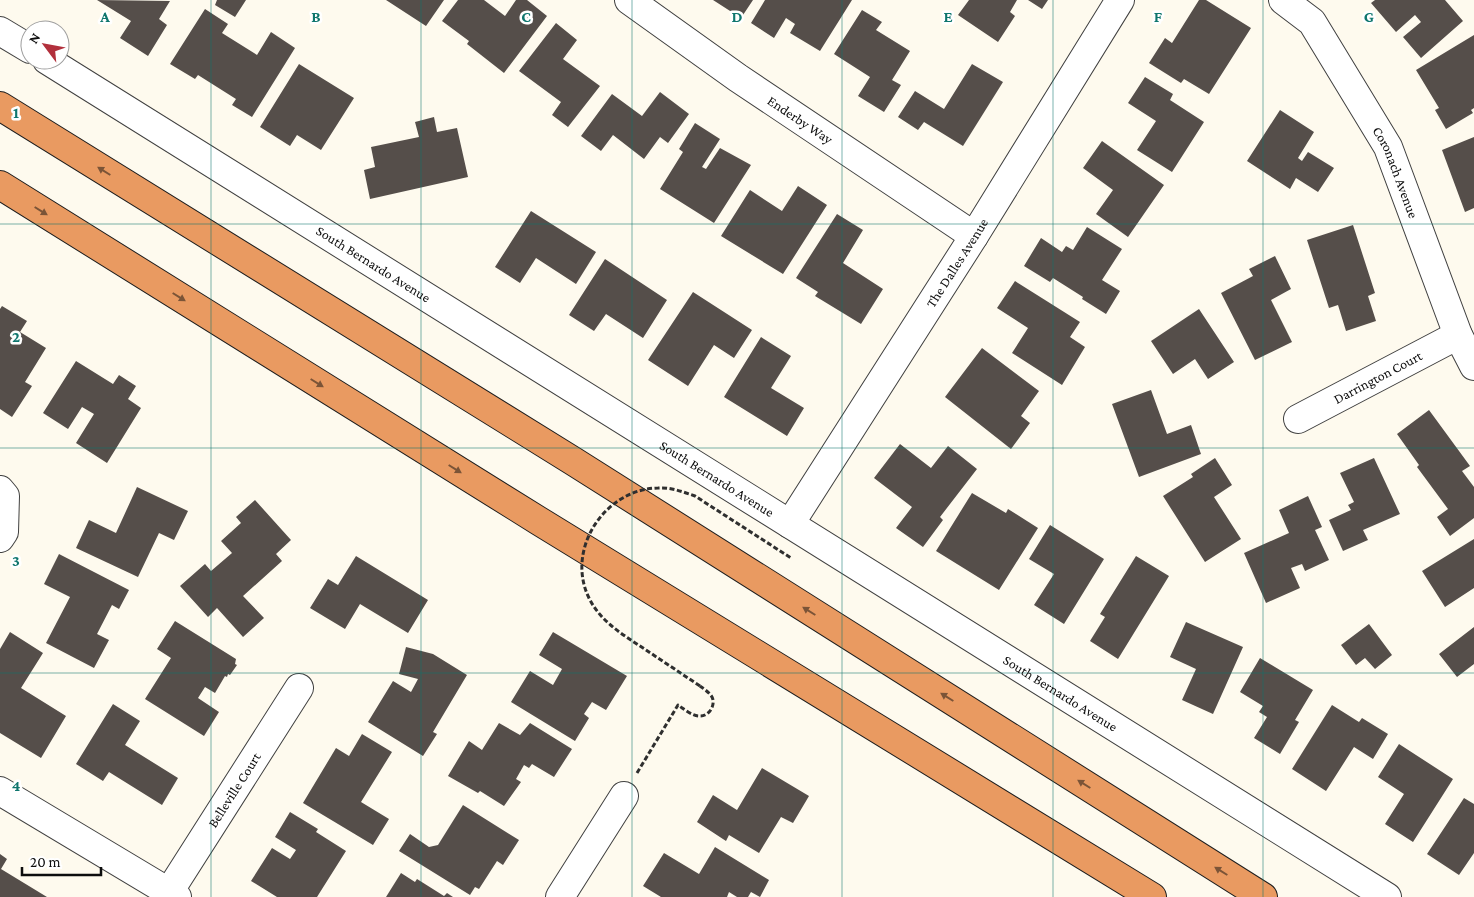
<svg xmlns="http://www.w3.org/2000/svg" width="1474" height="897" font-family="'Crimson Pro',serif">
  <style>
    .building { fill: #554e4a }
    .lines { fill: none; stroke-linecap: round; stroke-linejoin: round }
    .minor-casing { stroke: #404040; stroke-width: 30 }
    .highway-casing { stroke: #1e1e1e; stroke-width: 30 }
    .path { stroke: #2f2f2f; stroke-width: 3; stroke-dasharray: 5 2.5; stroke-linecap: butt }
    .minor { stroke: #fff; stroke-width: 28 }
    .highway { stroke: #e99a61; stroke-width: 28 }
    .path-bridge { stroke: #2f2f2f; stroke-width: 3; stroke-dasharray: 5 2.5; stroke-linecap: butt }
    .oneway { fill: #7b5437 }
    .grid { fill: none; stroke: #0f766e; stroke-width: 1; stroke-opacity: 0.55 }
    .labels { text-anchor: middle; dominant-baseline: central; stroke-width: 5; stroke-linejoin: round; paint-order: stroke }
    .street-label { font-size: 14px; fill: #0d0d0d; stroke: #fff }
    .grid-label { font-size: 16px; text-anchor: middle; font-weight: bold; fill: #0f766e; stroke: #fff; stroke-width: 5; stroke-linejoin: round; paint-order: stroke }
  </style>
  <rect width="100%" height="100%" fill="#fefaee"/>
  <path class="building" d="M97,0L170,1L159,19L167,25L148,56L120,38L131,21Z
    M217,0H246L235,17L215,5Z
    M386,0H444L426,26Z
    M458,0H484L505,16L516,0H527L547,16L504,73L467,44L469,41L442,21Z
    M713,0H753L741,18Z
    M765,0H852L820,51L790,33L795,24L786,18L774,38L751,23Z
    M969,0H1017L1010,12L1015,16L998,42L958,15Z
    M1028,0H1048L1042,9Z
    M1199,0H1206L1251,28L1209,94L1184,79L1181,83L1149,63L1165,38L1172,43Z
    M1375,0H1445L1463,21L1421,58L1403,37L1421,22L1415,15L1396,32L1371,3Z
    M205,9L228,24L222,33L257,55L271,32L295,48L252,117L232,105L236,99L198,75L195,79L170,64Z
    M862,10L882,22L876,30L910,51L892,80L901,85L884,112L858,96L870,77L834,54Z
    M556,23L577,40L563,59L600,86L568,127L552,115L561,102L519,71Z
    M1474,35V108L1471,110L1473,113L1446,129L1435,110L1439,108L1416,70Z
    M299,64L354,98L321,150L297,135L290,146L260,127Z
    M972,64L1003,82L963,146L924,122L918,130L898,117L915,91L944,109Z
    M1145,77L1173,94L1170,100L1204,122L1172,172L1137,150L1156,121L1128,103Z
    M660,92L689,114L668,143L660,137L644,159L613,135L601,151L581,136L612,94L642,116Z
    M1280,110L1314,132L1298,158L1302,161L1308,152L1334,168L1318,192L1296,178L1290,189L1247,161Z
    M434,117L437,132L457,128L468,177L370,199L364,170L375,167L371,147L419,137L415,122Z
    M695,123L720,139L702,167L706,169L720,148L751,165L714,223L660,189L683,152L679,149Z
    M1474,137V208L1465,212L1442,150Z
    M1102,141L1164,185L1128,237L1096,214L1113,190L1083,168Z
    M798,186L827,205L783,274L721,236L750,190L782,211Z
    M531,211L596,252L576,284L536,258L520,283L495,267Z
    M837,214L863,230L843,263L883,289L861,324L815,296L818,292L796,278Z
    M1353,225L1375,293L1368,296L1376,321L1346,331L1338,305L1329,308L1307,240Z
    M1087,227L1122,249L1102,280L1120,291L1106,314L1082,299L1083,297L1053,278L1050,282L1024,266L1041,238L1062,252L1066,246L1073,250Z
    M1275,256L1291,289L1271,300L1292,342L1255,360L1221,293L1253,276L1249,269Z
    M605,259L667,300L643,338L606,314L594,331L569,315Z
    M1015,281L1080,322L1070,337L1085,347L1062,385L1012,353L1028,328L997,308Z
    M693,292L752,330L734,358L714,345L688,386L648,360Z
    M2,306L27,321L20,332L46,348L25,382L32,386L12,417L0,409V309Z
    M1199,309L1234,362L1208,379L1195,359L1173,374L1151,341Z
    M761,337L791,356L771,388L804,408L787,436L724,397Z
    M982,348L1039,391L1021,416L1030,423L1011,449L945,397Z
    M76,361L113,384L119,375L136,386L128,399L141,408L107,463L76,443L94,414L82,407L68,429L43,413Z
    M1151,390L1167,434L1191,425L1201,454L1139,477L1112,404Z
    M1429,410L1470,466L1462,471L1474,487V518L1450,536L1437,517L1448,509L1417,467L1419,465L1397,434Z
    M900,444L931,468L948,446L977,469L940,517L943,520L923,547L896,528L912,507L874,478Z
    M1215,458L1232,485L1214,497L1241,539L1205,562L1163,496L1193,477L1191,474Z
    M1374,458L1400,514L1363,530L1368,540L1343,551L1329,520L1351,510L1348,505L1354,502L1340,473Z
    M137,487L188,511L174,540L159,533L138,577L76,548L89,520L116,533Z
    M972,493L1006,513L1008,509L1038,528L999,590L936,551Z
    M1308,496L1322,527L1315,530L1329,560L1305,571L1302,564L1291,568L1300,588L1266,603L1244,553L1289,533L1279,510Z
    M255,500L291,540L276,554L282,561L243,596L264,618L243,637L217,608L208,617L180,586L205,564L211,571L232,553L221,541L241,523L236,517Z
    M1050,525L1104,559L1064,624L1034,605L1054,574L1029,559Z
    M1474,539V588L1445,607L1422,571Z
    M59,554L129,590L119,609L112,605L97,634L109,640L94,668L46,643L70,597L44,584Z
    M356,556L428,600L408,633L360,604L345,629L310,608L328,579L338,585Z
    M1136,556L1169,576L1118,659L1090,641L1105,617L1100,614Z
    M175,621L236,659L235,664L237,665L230,675L228,674L227,677L225,676L215,693L205,687L198,698L219,712L204,736L145,699L171,658L157,649Z
    M1186,622L1243,647L1213,714L1182,700L1196,669L1170,657Z
    M1369,624L1392,655L1375,669L1365,658L1356,665L1341,645Z
    M1474,627V664L1457,677L1439,654Z
    M10,632L43,653L21,688L66,716L41,758L0,733V649Z
    M553,632L627,676L606,710L592,702L584,714L589,718L575,741L511,702L530,671L553,685L562,669L539,655Z
    M406,647L433,654L467,675L433,732L437,734L423,756L368,722L393,681L411,692L418,679L399,674Z
    M1260,658L1313,690L1295,720L1299,722L1280,754L1254,738L1267,717L1259,712L1263,706L1240,692Z
    M113,704L140,721L125,745L178,778L162,805L109,772L103,781L76,764Z
    M1332,705L1359,722L1362,718L1388,734L1373,759L1354,747L1326,791L1292,769Z
    M499,723L520,735L530,723L572,749L554,777L532,764L529,768L524,765L516,779L521,782L504,806L480,791L478,793L448,776L469,741L482,750Z
    M362,734L392,752L361,802L389,819L373,845L303,803L336,748L349,756Z
    M1399,744L1453,779L1413,842L1385,824L1404,794L1378,777Z
    M762,768L809,796L793,823L781,817L759,853L729,835L726,841L697,822L713,795L737,810Z
    M1464,798L1474,804V853L1459,875L1427,854Z
    M463,805L519,840L503,865L497,861L479,889L475,887L470,895L399,851L410,834L429,847L438,845Z
    M290,812L318,829L316,832L346,851L317,897H277L251,881L272,848L290,859L296,850L275,837Z
    M715,847L769,880L760,897L751,892L748,897H737L729,892L727,897H661L643,886L664,853L699,874Z
    M0,854L7,859L1,869L47,897H0Z
    M401,873L415,882L417,879L444,896L447,893L453,897H386Z"/>
  <g class="lines">
    <g class="minor-casing">
      <g id="minor">
        <path id="s1" d="M629,0L738,78L974,236"/>
        <path id="s2" d="M1283,0L1312,22L1388,147L1458,335L1474,366"/>
        <path d="M0,31L30,49"/>
        <path id="s3" d="M47,60L1387,897"/>
        <path id="s4" d="M1298,419L1458,335"/>
        <path d="M0,490L5,496L4,532L0,538"/>
        <path id="s5" d="M790,524L974,236L1120,0"/>
        <path d="M0,791L177,897"/>
        <path id="s6" d="M169,892L299,688"/>
        <path d="M560,897L624,796"/>
      </g>
    </g>
    <g class="highway-casing">
      <path id="highway" d="M0,106L573,461L1263,897
        M0,185L539,521L1152,897"/>
    </g>
    <path class="path" d="M637,773L678,705C684,709 692,716 699,716C709,717 716,705 712,697C709,692 704,689 700,686"/>
    <use href="#minor" class="minor"/>
    <use href="#highway" class="highway"/>
    <path class="path-bridge" d="M700,686C682,674 664,662 646,650C625,636 602,623 590,600C564,551 604,489 658,488C671,487 683,492 695,496L791,558"/>
  </g>
  <defs><path id="oneway-solid" d="M-6-.8H1V-3.2L6.5 0L1 3.2V.8H-6Z" transform="scale(1.25)"/></defs>
  <g class="oneway">
    <use href="#oneway-solid" transform="translate(104 171) rotate(-148)"/>
    <use href="#oneway-solid" transform="translate(41 211) rotate(32)"/>
    <use href="#oneway-solid" transform="translate(179 297) rotate(32)"/>
    <use href="#oneway-solid" transform="translate(317 383) rotate(32)"/>
    <use href="#oneway-solid" transform="translate(455 469) rotate(32)"/>
    <use href="#oneway-solid" transform="translate(809 611) rotate(-148)"/>
    <use href="#oneway-solid" transform="translate(947 697) rotate(-148)"/>
    <use href="#oneway-solid" transform="translate(1084 784) rotate(-148)"/>
    <use href="#oneway-solid" transform="translate(1221 871) rotate(-148)"/>
  </g>
  <path class="grid" d="M211,0V897M421,0V897M632,0V897M842,0V897M1053,0V897M1263,0V897M0,224H1474M0,448H1474M0,673H1474"/>
  <g class="labels">
    <g class="street-label">
      <text stroke="none"><textPath href="#s1" startOffset="209">Enderby Way</textPath></text>
      <text stroke="none"><textPath href="#s2" startOffset="209">Coronach Avenue</textPath></text>
      <text stroke="none"><textPath href="#s5" startOffset="310">The Dalles Avenue</textPath></text>
      <text stroke="none"><textPath href="#s3" startOffset="385">South Bernardo Avenue</textPath></text>
      <text stroke="none"><textPath href="#s4" startOffset="90">Darrington Court</textPath></text>
      <text stroke="none"><textPath href="#s3" startOffset="790">South Bernardo Avenue</textPath></text>
      <text stroke="none"><textPath href="#s3" startOffset="1195">South Bernardo Avenue</textPath></text>
      <text stroke="none"><textPath href="#s6" startOffset="121">Belleville Court</textPath></text>
    </g>
  </g>
  <g class="grid-label">
    <text x="105" y="22">A</text>
    <text x="316" y="22">B</text>
    <text x="526" y="22">C</text>
    <text x="737" y="22">D</text>
    <text x="948" y="22">E</text>
    <text x="1158" y="22">F</text>
    <text x="1369" y="22">G</text>
    <text x="16" y="118">1</text>
    <text x="16" y="342">2</text>
    <text x="16" y="566">3</text>
    <text x="16" y="791">4</text>
  </g>
  <g transform="translate(45 45) rotate(302)"><circle r="24" fill="#ffffff" stroke="#9e9e9e"/>
  <path d="M0-4L9 19L0 12L-9 19Z" fill="#b2303c"/>
  <text y="-8" font-size="14" font-weight="bold" text-anchor="middle" fill="#0d0d0d">N</text>
  </g>
  <path d="M22 867v8h79v-8" fill="none" stroke="#0d0d0d" stroke-width="2.5"/>
  <text x="30" y="867" font-size="15" fill="#0d0d0d" stroke="#ffffff" stroke-width="4" paint-order="stroke">20 m</text>
</svg>
